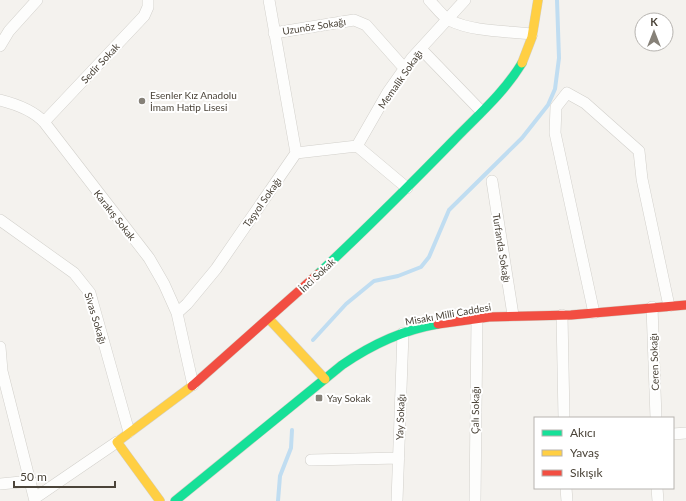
<svg xmlns="http://www.w3.org/2000/svg" width="686" height="501" font-family="Lato,sans-serif">
  <style>
    .lines { fill: none; stroke-linecap: round; stroke-linejoin: round }
    .stream { stroke: #c0ddf1; stroke-width: 4 }
    .street-casing { stroke: #d2d0cb; stroke-width: 12 }
    .fast-casing { stroke: #d3cfc5; stroke-width: 10 }
    .slow-casing { stroke: #d3cfc5; stroke-width: 10 }
    .jam-casing { stroke: #d3cfc5; stroke-width: 10 }
    .street { stroke: #fdfdfc; stroke-width: 11 }
    .fast { stroke: #16e098; stroke-width: 9 }
    .slow { stroke: #ffcf43; stroke-width: 9 }
    .jam { stroke: #f24e42; stroke-width: 9 }
    .poi-dot { fill: #868178; stroke: #fff; stroke-width: 1.5 }
    .labels { text-anchor: middle; dominant-baseline: central; stroke-width: 4; stroke-linejoin: round; paint-order: stroke }
    .street-label { font-size: 10px; fill: #4b4439; stroke: #fff }
    .poi-label { font-size: 10px; fill: #4b4439; stroke: #fff; text-anchor: start }
  </style>
  <rect width="100%" height="100%" fill="#f4f2ee"/>
  <g class="lines">
    <path class="stream" d="M313,340L346,304L374,281L398,276L421,267L429,257L449,210L522,138L548,105L555,89L559,58L557,0
      M278,501L280,476L291,448L292,430"/>
    <g class="street-casing">
      <path id="street" d="M429,0C435,6 442,16 449,20C473,32 506,31 532,34
        M274,33L354,20L366,25L405,69
        M0,46L9,31L37,0
        M421,49L481,111
        M0,100C16,104 33,110 44,122L149,258L164,284L177,313
        M44,122L144,16L148,7V0
        M357,146L388,92L412,58L465,0
        M296,153L357,146L407,188
        M492,181L513,315
        M0,220L74,273L90,293L129,432
        M652,307L656,418
        M594,313L555,133L556,107L567,93L585,103L639,151L642,179L669,306
        M562,315L564,418
        M0,347L2,371L35,501
        M193,385L177,313L187,304L216,269L296,153L269,0
        M673,434L686,433
        M311,460L399,458
        M0,484L31,481
        M566,488L567,501
        M657,488L658,501
        M35,498L117,442
        M397,501L403,333
        M475,501L477,319"/>
    </g>
    <g class="fast-casing">
      <path id="fast" d="M318,274C364,231 409,186 453,141C477,116 504,93 522,63
        M175,501L342,365C371,345 402,330 438,324"/>
    </g>
    <g class="slow-casing">
      <path id="slow" d="M522,63L532,37L538,0
        M269,319L325,379
        M160,501L117,442L192,386"/>
    </g>
    <g class="jam-casing">
      <path id="jam" d="M438,324L489,317L571,315L686,305
        M192,386L318,274"/>
    </g>
    <use href="#street" class="street"/>
    <use href="#fast" class="fast"/>
    <use href="#slow" class="slow"/>
    <use href="#jam" class="jam"/>
  </g>
  <g class="poi-dot">
    <circle cx="142" cy="101" r="4"/>
    <rect x="315" y="394" width="8" height="8" rx="2"/>
  </g>
  <g class="labels">
    <g class="street-label">
      <text transform="translate(314 26) rotate(-9)">Uzunöz Sokağı</text>
      <text transform="translate(100 63) rotate(-47)">Sedir Sokak</text>
      <text transform="translate(400 79) rotate(-55)">Memalik Sokağı</text>
      <text transform="translate(262 202) rotate(-55)">Taşyol Sokağı</text>
      <text transform="translate(115 215) rotate(52)">Karakış Sokak</text>
      <text transform="translate(502 248) rotate(81)">Turfanda Sokağı</text>
      <text transform="translate(317 275) rotate(-43)">İnci Sokak</text>
      <text transform="translate(448 314) rotate(-10)">Misakı Milli Caddesi</text>
      <text transform="translate(96 318) rotate(73)">Sivas Sokağı</text>
      <text transform="translate(654 362) rotate(-92)">Ceren Sokağı</text>
      <text transform="translate(475 410) rotate(-89)">Çalı Sokağı</text>
      <text transform="translate(400 417) rotate(-88)">Yay Sokağı</text>
    </g>
    <g class="poi-label">
      <text x="150" y="95">Esenler Kız Anadolu<tspan x="150" dy="12">İmam Hatip Lisesi</tspan></text>
      <text x="327" y="398">Yay Sokak</text>
    </g>
  </g>
  <rect x="534" y="417" width="140" height="72" fill="#ffffff" stroke="#b7b4b0"/>
  <rect x="542" y="430" width="20" height="6" fill="#16e098" stroke="#b7b4b0"/>
  <text x="570" y="437" font-size="12" fill="#4b4439">Akıcı</text>
  <rect x="542" y="450" width="20" height="6" fill="#ffcf43" stroke="#b7b4b0"/>
  <text x="570" y="457" font-size="12" fill="#4b4439">Yavaş</text>
  <rect x="542" y="470" width="20" height="6" fill="#f24e42" stroke="#b7b4b0"/>
  <text x="570" y="477" font-size="12" fill="#4b4439">Sıkışık</text>
  <g transform="translate(654 32)"><circle r="19" fill="#ffffff" stroke="#b7b4b0"/>
  <path d="M0-3L7 15L0 10L-7 15Z" fill="#868178"/>
  <text y="-6" font-size="11" font-weight="bold" text-anchor="middle" fill="#4b4439">K</text>
  </g>
  <path d="M14 481v6h101v-6" fill="none" stroke="#4b4439" stroke-width="2"/>
  <text x="20" y="481" font-size="12" fill="#4b4439" stroke="#ffffff" stroke-width="3" paint-order="stroke">50 m</text>
</svg>
